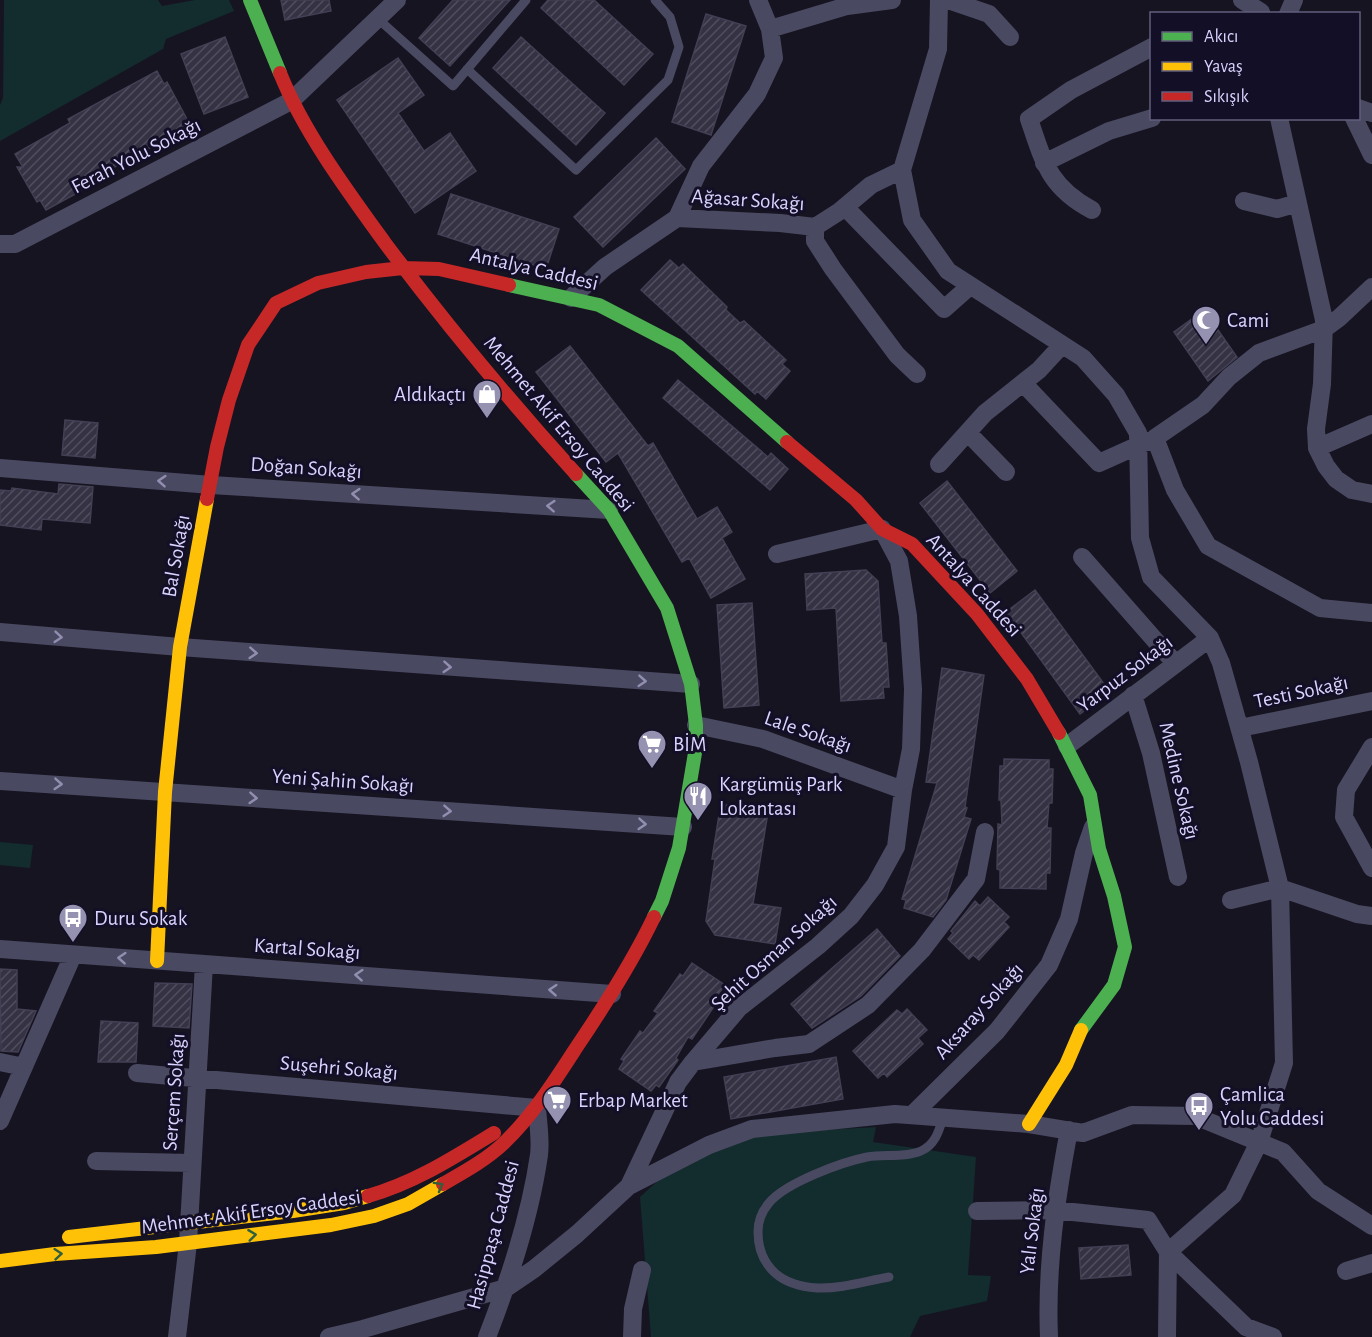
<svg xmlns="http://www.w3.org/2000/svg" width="1372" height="1337" font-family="'Alegreya Sans',sans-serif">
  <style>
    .green { fill: #132c2d }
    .building { fill: url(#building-hatch); stroke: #433f54; stroke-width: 1.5 }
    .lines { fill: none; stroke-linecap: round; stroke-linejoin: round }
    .lane { stroke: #4a4962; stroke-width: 9 }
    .street { stroke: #4a4962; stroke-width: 18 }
    .fast { stroke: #4caf50; stroke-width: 14 }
    .slow { stroke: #ffc107; stroke-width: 14 }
    .jam { stroke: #c62828; stroke-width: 14 }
    .oneway { stroke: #928eb0 }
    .oneway2 { stroke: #305f3b }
    .labels { text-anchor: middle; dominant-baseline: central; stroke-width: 6; stroke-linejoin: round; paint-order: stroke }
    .street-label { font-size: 21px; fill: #d9d4ff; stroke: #130f26 }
    .poi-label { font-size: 21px; fill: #d9d4ff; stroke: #130f26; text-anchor: start }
  </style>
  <defs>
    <pattern id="building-hatch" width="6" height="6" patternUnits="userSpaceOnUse" patternTransform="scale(1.5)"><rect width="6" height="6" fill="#343243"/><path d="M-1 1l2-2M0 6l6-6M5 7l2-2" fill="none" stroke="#514f5f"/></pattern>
  </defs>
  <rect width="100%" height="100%" fill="#161421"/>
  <path class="green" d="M4,0H158L162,6L195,0H229L234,11L166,39L163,49L0,141V105L3,98Z
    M0,842L33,845L30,868L0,865Z
    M876,1127L873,1142L976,1157L968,1275L991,1276L987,1301L920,1316L910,1337H651L640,1197L673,1167L746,1134Z"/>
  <path class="building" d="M281,0H329L331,11L285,20Z
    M453,0H510L450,66L419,38Z
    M548,0H594L653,54L624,85L541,8Z
    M706,14L746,26L711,135L672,122Z
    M225,37L248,97L204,114L181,54Z
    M521,37L605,113L576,145L493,68Z
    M398,58L424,95L398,113L424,151L450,133L476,171L415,213L337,100Z
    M157,71L164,84L167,82L188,121L184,122L187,128L79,186L81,191L46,210L40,200L37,202L17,167H23L15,154L70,123L68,119Z
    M656,138L685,169L603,247L574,217Z
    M451,194L559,229L546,269L438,234Z
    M670,260L679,268L683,264L727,307L726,310L740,323L744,321L786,360L782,364L790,371L766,399L757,391L755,394L641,290Z
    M1204,310L1237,357L1208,381L1174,332Z
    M570,346L648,446L653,443L697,519L717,507L732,532L722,538L745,579L711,598L689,558L682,562L618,453L606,462L536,372Z
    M678,380L768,457L771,453L788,469L770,490L663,398Z
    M65,420L98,423L95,458L62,455Z
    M947,481L1017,571L990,593L920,503Z
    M59,484L93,487L90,523L42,519L41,530L0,525V490L11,491L12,488L58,494Z
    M866,570L878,581L882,643H886L889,687H883L884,698L841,701L836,608L807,610L805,574Z
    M1035,590L1110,692L1080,714L1006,612Z
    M752,603L759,705L724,708L717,605Z
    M942,668L984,675L965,807L967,808L964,817L971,819L946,900L933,917L904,908L906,900L902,899L937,783L926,782Z
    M1004,759L1049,760V769H1053L1052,803H1049L1047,828H1051L1050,873H1046V889L1000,888V870L997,869L998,824L1002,825L1001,800H999L1000,766H1004Z
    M726,805L768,812L753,904L781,908L775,944L715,935L706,921L715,859H712L719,815L724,816Z
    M988,897L1009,917L1004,922L1009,927L979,960L973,955L969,959L948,939L953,933L951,931L975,901L980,906Z
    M877,929L900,956L861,996L812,1028L791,1004Z
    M692,963L725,985L714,1000L717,1002L692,1039L688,1037L676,1058L678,1060L659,1087L656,1085L651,1091L619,1069L624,1061L621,1059L640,1031L643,1033L658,1013L654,1011L680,974L683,976Z
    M0,969L17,970V1009L36,1011L18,1052L1,1051Z
    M155,983L192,984L189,1028L153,1026Z
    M907,1009L927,1030L918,1038L923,1044L887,1077L884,1073L878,1078L853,1051L897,1010L902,1014Z
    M101,1021L138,1023L136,1062H98Z
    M836,1057L843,1099L731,1119L724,1077Z
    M1128,1245L1131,1275L1081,1279L1079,1248Z"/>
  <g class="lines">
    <path class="lane" d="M377,18L453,86L526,0
      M467,69L576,170L668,80L679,47L670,17L655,0
      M889,1277C866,1281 841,1289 817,1288C802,1287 786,1283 775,1273C763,1262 758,1248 758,1232C758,1222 762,1211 769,1203C785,1183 842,1162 867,1157C884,1154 905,1158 921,1151C935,1145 939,1131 943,1118"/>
    <path class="street" d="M939,0L938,49L902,170L912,220L948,271L1083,358L1116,395L1138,433L1140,538L1151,577L1210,638L1221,663L1249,762L1280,888L1284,1063L1259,1142L1233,1195L1168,1252L1246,1327L1273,1337
      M948,0L989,14L1010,37
      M1242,0L1261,12
      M1288,14L1294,0
      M770,29L847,6L892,0
      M1358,108L1372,113
      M1279,118L1324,320L1322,384L1316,429L1317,448L1326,466L1336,479L1352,490L1372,494
      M1354,118L1372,155
      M1044,163L1109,131L1152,118
      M1244,201L1277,209L1298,203
      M845,207L944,309L970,286
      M1092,210C1049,187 1044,163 1029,119L1071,90L1152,47
      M677,218L701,166L757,94L774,58L770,29L758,0
      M677,218L780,223L815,227L840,211L871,185L902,170
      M815,227V241L833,269L897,355L917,374
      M0,244H15L291,101L397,0
      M1372,287L1339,318L1324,329L1259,353L1229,377L1203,405L1155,438L1175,490L1208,546L1320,608L1372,613
      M571,298L605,267L677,218
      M1023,383L1099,463L1148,441
      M968,433L1006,472
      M1317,448L1372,424
      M939,464L985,413L1039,370L1062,345
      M0,468L211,485L609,510
      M1082,557L1175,663
      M0,632L180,647L691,684
      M1133,695L1151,753L1178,877
      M696,725L763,739L903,790
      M1240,728L1372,701
      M1067,746L1210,638
      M1372,747L1346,790L1344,817L1372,868
      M0,781L683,827
      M1231,900L1280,888L1357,914L1372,916
      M0,949L612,994
      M0,1062L24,1067
      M693,1062L775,1048L809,1044L868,1005L922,950L976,879L985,832
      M137,1073L537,1108C538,1123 541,1140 539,1155C530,1217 510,1278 487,1337
      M912,1115L997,1031L1049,965L1069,919L1084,853L1093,827
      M0,1121L73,955
      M96,1161L192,1163
      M629,1186L678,1082L693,1062L739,1008L818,946L851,916L875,885L896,847L903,790L911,749L913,689L908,616L899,561L882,529L777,554
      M977,1211L1054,1210L1148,1220L1168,1252L1167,1337
      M1346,1271L1372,1263
      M177,1337L188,1243L204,964
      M329,1337L363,1329L506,1288L534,1269L577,1234L629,1186L709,1145L752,1129L895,1114L1029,1124L1083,1133L1132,1115L1195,1116L1283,1152L1318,1191L1372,1226
      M632,1337L633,1309L642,1270
      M1049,1337C1046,1267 1056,1199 1069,1130"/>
    <path class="fast" d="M250,0L280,73
      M509,285L599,305L678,346L787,442
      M576,474L609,510L667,608L691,684L696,725V747L679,848L662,901L654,917
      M1059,733L1090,795L1099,849L1114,896L1125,947L1114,985L1081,1030"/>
    <path class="slow" d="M157,961L165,792L180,647L207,499
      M1029,1124L1066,1065L1081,1030
      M69,1237L293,1211L344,1203L368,1196
      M0,1261L55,1254L156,1247L331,1225L374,1216L408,1204L443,1184"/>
    <path class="jam" d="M280,73C303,131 348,192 385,243C445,323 509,400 576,474
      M787,442L856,500L882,529L912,544L977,614L1027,679L1059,733
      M207,499L217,447L229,400L248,345L276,303L318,283L366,272L403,268L439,269L509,285
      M443,1184C464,1172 486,1160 504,1143C533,1115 554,1082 576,1048C605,1005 632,963 654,917
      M368,1196C414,1183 453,1158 494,1133"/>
  </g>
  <defs><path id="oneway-chevron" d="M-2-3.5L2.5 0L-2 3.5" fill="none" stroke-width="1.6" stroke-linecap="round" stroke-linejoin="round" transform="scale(1.5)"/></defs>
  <g class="oneway">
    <use href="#oneway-chevron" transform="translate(162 481) rotate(-176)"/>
    <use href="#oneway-chevron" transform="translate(356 494) rotate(-176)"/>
    <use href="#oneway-chevron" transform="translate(551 506) rotate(-176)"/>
    <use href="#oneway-chevron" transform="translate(58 637) rotate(5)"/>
    <use href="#oneway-chevron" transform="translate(253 653) rotate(4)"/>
    <use href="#oneway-chevron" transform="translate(447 667) rotate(4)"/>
    <use href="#oneway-chevron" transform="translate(642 681) rotate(4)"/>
    <use href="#oneway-chevron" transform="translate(58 784) rotate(4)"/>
    <use href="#oneway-chevron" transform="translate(253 798) rotate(4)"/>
    <use href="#oneway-chevron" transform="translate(447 811) rotate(4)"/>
    <use href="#oneway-chevron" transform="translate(642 824) rotate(4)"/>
    <use href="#oneway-chevron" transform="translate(122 958) rotate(-176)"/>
    <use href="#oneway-chevron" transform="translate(359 975) rotate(-176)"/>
    <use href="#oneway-chevron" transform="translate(553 990) rotate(-176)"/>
  </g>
  <g class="oneway2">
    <use href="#oneway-chevron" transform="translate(439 1186) rotate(-29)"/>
    <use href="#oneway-chevron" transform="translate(252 1235) rotate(-7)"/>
    <use href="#oneway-chevron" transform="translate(58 1254) rotate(-5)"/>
  </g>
  <defs>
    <g id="mosque-pin" transform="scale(1.5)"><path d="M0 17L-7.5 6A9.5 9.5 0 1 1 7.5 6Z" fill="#9591b1" stroke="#130f26"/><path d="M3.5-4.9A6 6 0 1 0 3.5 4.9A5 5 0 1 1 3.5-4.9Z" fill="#fff"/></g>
    <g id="shop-pin" transform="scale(1.5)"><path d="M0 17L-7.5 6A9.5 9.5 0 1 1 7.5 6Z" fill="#9591b1" stroke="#130f26"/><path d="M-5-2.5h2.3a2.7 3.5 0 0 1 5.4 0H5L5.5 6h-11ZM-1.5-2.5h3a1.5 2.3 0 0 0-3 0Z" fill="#fff"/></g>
    <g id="supermarket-pin" transform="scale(1.5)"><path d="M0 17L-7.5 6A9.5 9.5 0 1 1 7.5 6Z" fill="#9591b1" stroke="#130f26"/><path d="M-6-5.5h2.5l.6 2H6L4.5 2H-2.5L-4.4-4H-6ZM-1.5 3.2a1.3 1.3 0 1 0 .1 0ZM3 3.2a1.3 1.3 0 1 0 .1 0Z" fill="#fff"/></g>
    <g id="restaurant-pin" transform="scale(1.5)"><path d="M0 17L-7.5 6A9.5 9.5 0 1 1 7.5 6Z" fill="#9591b1" stroke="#130f26"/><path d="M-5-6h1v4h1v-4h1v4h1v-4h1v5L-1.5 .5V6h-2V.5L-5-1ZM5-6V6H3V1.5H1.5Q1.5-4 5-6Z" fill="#fff"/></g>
    <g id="bus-pin" transform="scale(1.5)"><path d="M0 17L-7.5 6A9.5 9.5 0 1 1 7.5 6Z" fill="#9591b1" stroke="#130f26"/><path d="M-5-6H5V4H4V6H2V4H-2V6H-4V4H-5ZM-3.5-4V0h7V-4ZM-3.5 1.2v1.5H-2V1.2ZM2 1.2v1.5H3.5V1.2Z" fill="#fff"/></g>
  </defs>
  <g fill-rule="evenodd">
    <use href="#mosque-pin" x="1206" y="320"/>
    <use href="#shop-pin" x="487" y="394"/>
    <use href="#supermarket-pin" x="652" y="744"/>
    <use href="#restaurant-pin" x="698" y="796"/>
    <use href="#bus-pin" x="73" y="918"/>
    <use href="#supermarket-pin" x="557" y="1100"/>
    <use href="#bus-pin" x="1199" y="1106"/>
  </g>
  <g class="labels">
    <g class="street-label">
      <text transform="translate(136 156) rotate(-27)">Ferah Yolu Sokağı</text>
      <text transform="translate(748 200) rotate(4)">Ağasar Sokağı</text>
      <text transform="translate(534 269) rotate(13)">Antalya Caddesi</text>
      <text transform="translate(559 424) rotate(50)">Mehmet Akif Ersoy Caddesi</text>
      <text transform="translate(306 468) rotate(4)">Doğan Sokağı</text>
      <text transform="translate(176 556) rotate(-80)">Bal Sokağı</text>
      <text transform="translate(974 585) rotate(48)">Antalya Caddesi</text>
      <text transform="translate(1125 674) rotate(-37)">Yarpuz Sokağı</text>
      <text transform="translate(1301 692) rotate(-12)">Testi Sokağı</text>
      <text transform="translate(808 732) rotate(19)">Lale Sokağı</text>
      <text transform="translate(343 781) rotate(4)">Yeni Şahin Sokağı</text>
      <text transform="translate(1179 781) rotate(77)">Medine Sokağı</text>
      <text transform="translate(307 949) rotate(4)">Kartal Sokağı</text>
      <text transform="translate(774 953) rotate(-42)">Şehit Osman Sokağı</text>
      <text transform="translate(979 1011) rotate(-48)">Aksaray Sokağı</text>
      <text transform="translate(339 1068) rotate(5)">Suşehri Sokağı</text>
      <text transform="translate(174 1092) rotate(-86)">Serçem Sokağı</text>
      <text transform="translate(251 1212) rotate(-8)">Mehmet Akif Ersoy Caddesi</text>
      <text transform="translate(1032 1231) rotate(-83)">Yalı Sokağı</text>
      <text transform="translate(493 1235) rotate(-75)">Hasippaşa Caddesi</text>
    </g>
    <g class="poi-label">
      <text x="1227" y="320">Cami</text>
      <text x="466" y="394" text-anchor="end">Aldıkaçtı</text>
      <text x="673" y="744">BİM</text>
      <text x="719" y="784">Kargümüş Park<tspan x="719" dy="24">Lokantası</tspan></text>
      <text x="94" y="918">Duru Sokak</text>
      <text x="1220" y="1094">Çamlica<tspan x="1220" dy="24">Yolu Caddesi</tspan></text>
      <text x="578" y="1100">Erbap Market</text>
    </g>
  </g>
  <rect x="1150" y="12" width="210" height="108" fill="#130f26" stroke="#625e7d" stroke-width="1.5"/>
  <rect x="1162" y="32" width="30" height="9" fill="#4caf50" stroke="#625e7d" stroke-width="1.5"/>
  <text x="1204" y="42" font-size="18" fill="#d9d4ff">Akıcı</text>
  <rect x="1162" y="62" width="30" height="9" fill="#ffc107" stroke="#625e7d" stroke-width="1.5"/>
  <text x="1204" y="72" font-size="18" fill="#d9d4ff">Yavaş</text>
  <rect x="1162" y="92" width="30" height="9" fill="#c62828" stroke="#625e7d" stroke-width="1.5"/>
  <text x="1204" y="102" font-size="18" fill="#d9d4ff">Sıkışık</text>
</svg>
